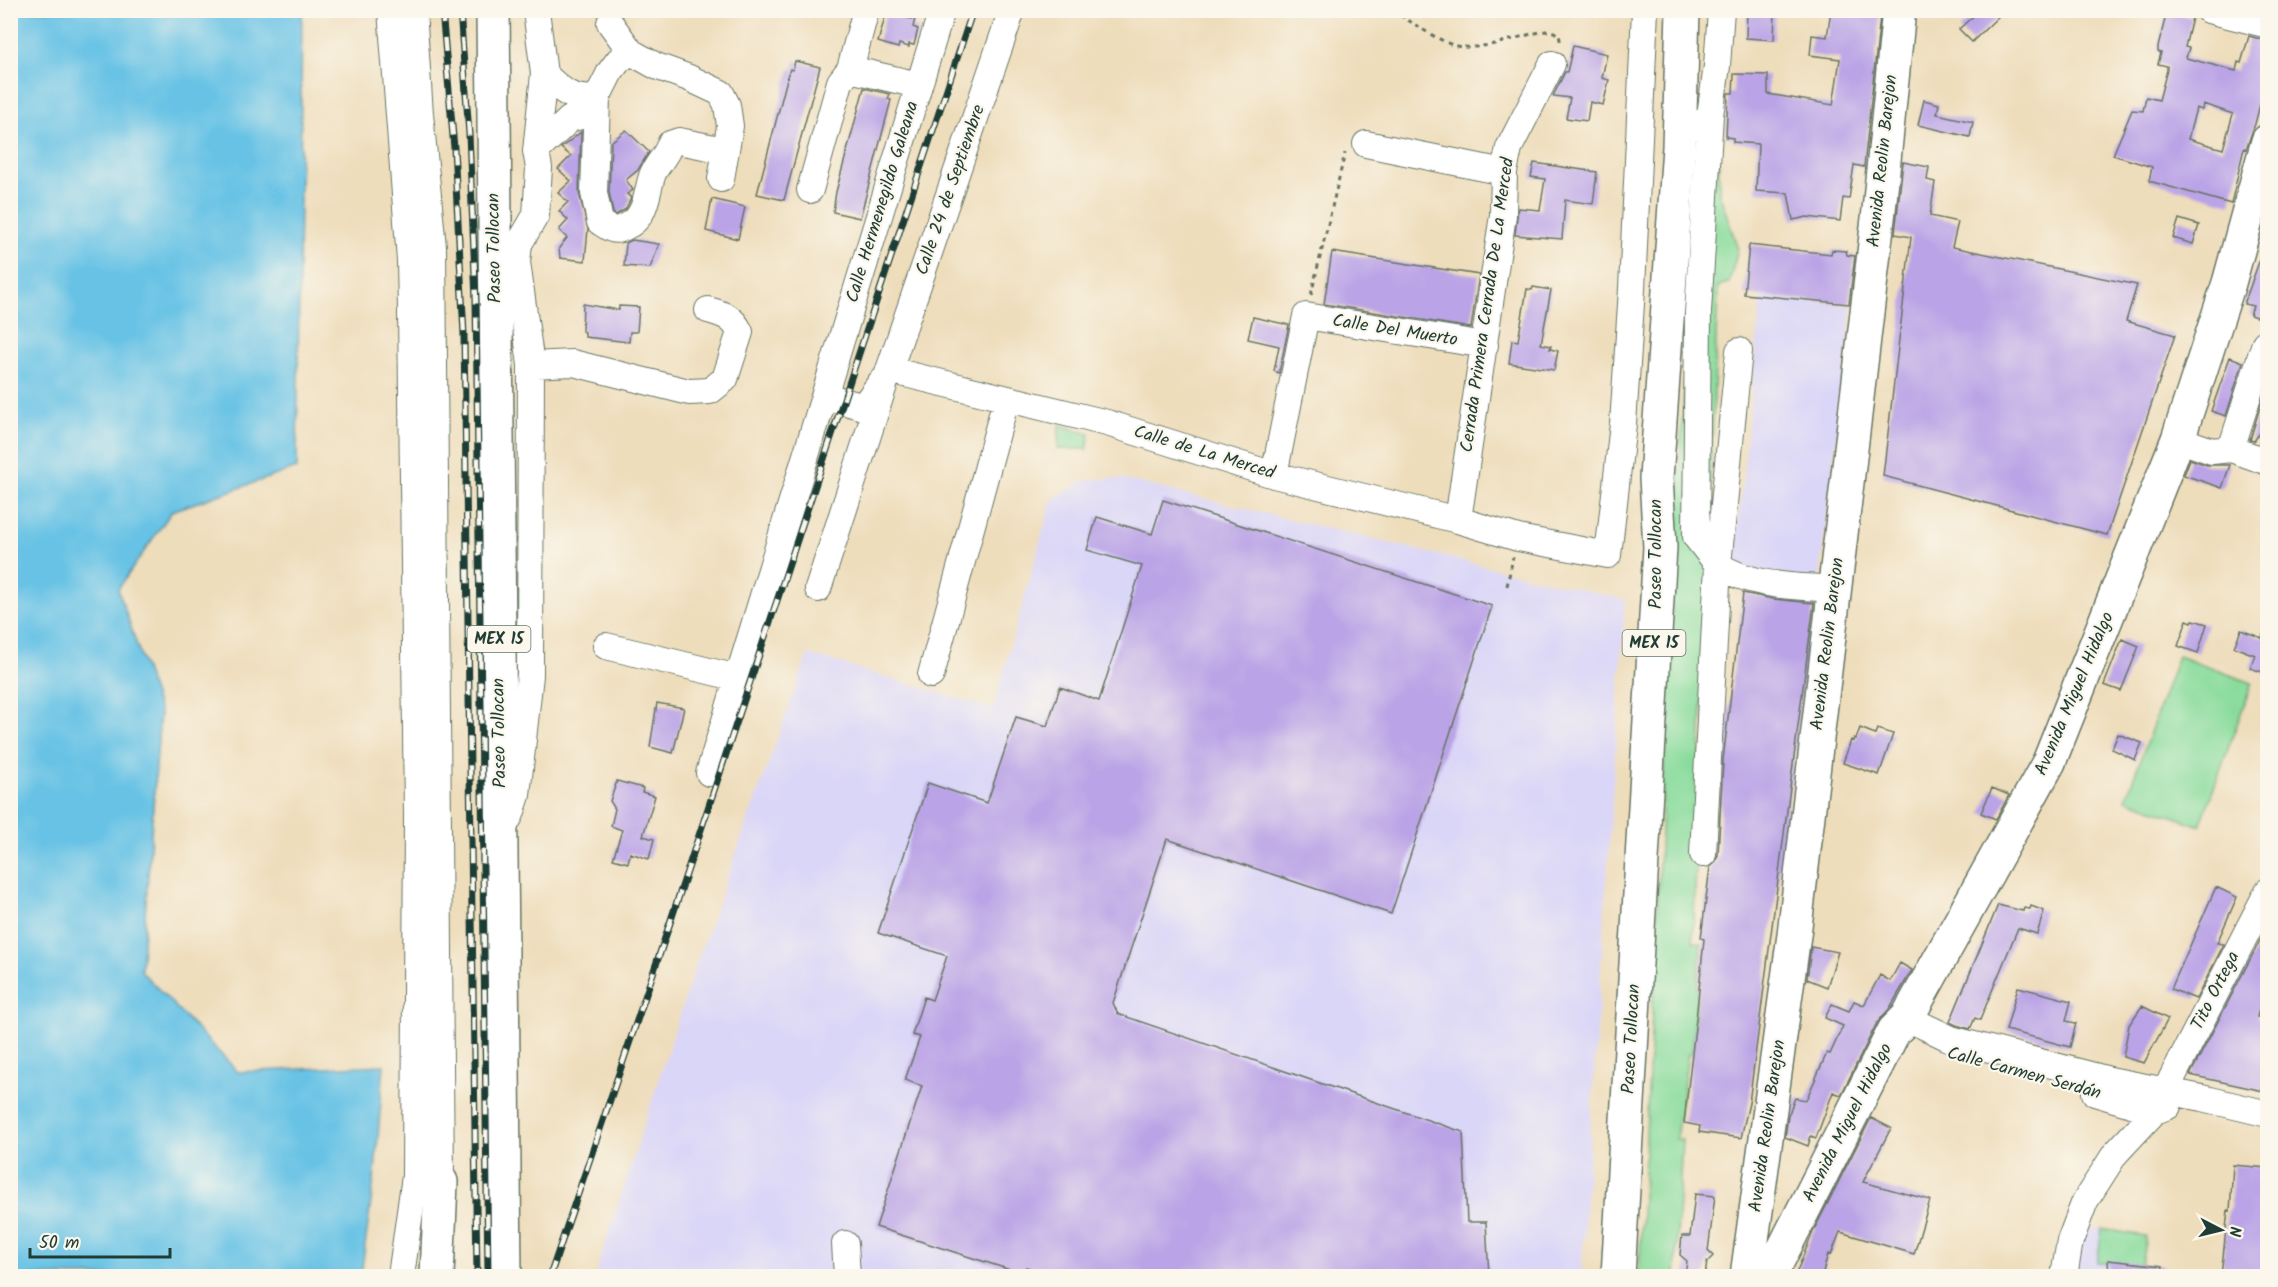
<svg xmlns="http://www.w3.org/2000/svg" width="2278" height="1287" font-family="Kalam,sans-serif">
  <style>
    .built { fill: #dad6f7 }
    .green { fill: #89db9c; stroke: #548c68; stroke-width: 1.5 }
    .water { fill: #68c2e5; stroke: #44808c; stroke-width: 1.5 }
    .building { fill: #baa3e6; fill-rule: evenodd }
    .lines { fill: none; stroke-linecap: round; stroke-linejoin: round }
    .minor-casing { stroke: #677563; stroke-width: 28 }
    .major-casing { stroke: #677563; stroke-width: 36 }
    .highway-casing { stroke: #677563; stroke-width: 36 }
    .path { stroke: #677563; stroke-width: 3; stroke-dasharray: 4.5 4.5; stroke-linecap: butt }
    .minor { stroke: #fff; stroke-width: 26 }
    .major { stroke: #fff; stroke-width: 33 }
    .highway { stroke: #fff; stroke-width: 33 }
    .rail-casing { stroke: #1f3d34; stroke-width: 7 }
    .rail { stroke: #fbf7ec; stroke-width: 4.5; stroke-dasharray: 14; stroke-linecap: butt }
    .labels { text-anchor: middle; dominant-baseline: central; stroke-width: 4.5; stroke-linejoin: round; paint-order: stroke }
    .shield { fill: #fbf7ec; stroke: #61756b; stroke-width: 1.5 }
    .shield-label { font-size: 16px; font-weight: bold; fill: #1f3d34 }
    .street-label { font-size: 18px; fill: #1f3d34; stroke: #fbf7ec }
  </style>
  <rect width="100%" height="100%" fill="#fbf7ec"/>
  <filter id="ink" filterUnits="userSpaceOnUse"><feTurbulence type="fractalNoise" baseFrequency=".0167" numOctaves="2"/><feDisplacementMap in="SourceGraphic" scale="12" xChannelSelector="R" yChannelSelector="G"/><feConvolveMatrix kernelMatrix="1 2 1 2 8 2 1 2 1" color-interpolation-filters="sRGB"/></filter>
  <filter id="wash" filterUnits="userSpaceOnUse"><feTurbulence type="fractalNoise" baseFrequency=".008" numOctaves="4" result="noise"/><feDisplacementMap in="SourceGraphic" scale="24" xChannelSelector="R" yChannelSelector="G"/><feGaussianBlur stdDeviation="1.35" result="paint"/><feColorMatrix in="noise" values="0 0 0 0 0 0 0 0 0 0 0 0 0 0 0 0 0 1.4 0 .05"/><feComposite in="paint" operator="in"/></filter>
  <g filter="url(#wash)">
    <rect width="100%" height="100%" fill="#edb"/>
    <path class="built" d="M1761,296L1852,306L1819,580L1734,567Z
      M1118,478L1625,600L1581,1276H597L598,1266L698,958L808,654L993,709L1052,499L1085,480Z
      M2084,1226L2146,1236L2140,1276H2073Z"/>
    <path class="green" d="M1718,119L1719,192L1738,249L1729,283L1718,286L1693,942L1701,943L1692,1054H1688L1676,1139H1682L1675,1276H1639L1675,545L1695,195Z
      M1059,425L1090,434L1087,449H1058Z
      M2178,656L2252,683L2200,826L2126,799Z
      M2102,1229L2146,1236L2141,1264L2097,1263Z"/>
    <path class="water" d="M10,11H302L297,468L172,511L118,589L160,713L141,971L238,1072L384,1065L375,1172L361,1276H11Z"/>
    <g id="blocks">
      <path class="building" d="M887,10H909L907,18L915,19L913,27L918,29L914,45L909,44V47L899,44L898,48L878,42Z
        M1747,10H1775L1774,40L1746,38Z
        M1831,10H1865V14L1880,16L1864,167L1854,165L1849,199L1843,198L1840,221L1807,217L1793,220L1788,193L1756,191L1758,144L1733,142V138L1726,137L1728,93H1733L1734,74L1768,75V94L1833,105L1840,59L1810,55L1812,35L1827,37Z
        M1980,10H2005L1972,42L1959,29Z
        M2167,11L2192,18L2185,47L2189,48L2186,58L2236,71L2238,62L2241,63L2249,36L2268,41V74L2255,124L2246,149L2244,148L2231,204L2149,181L2152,167L2113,155L2132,110L2143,111L2146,97L2159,100L2167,70V66L2158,64L2161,53L2158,52V47ZM2203,104L2233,114L2223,149L2188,139L2196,108L2202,110Z
        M1573,46L1607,54L1602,78L1609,80L1603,105L1590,102L1587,121L1566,118L1570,98L1553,96L1565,72H1567Z
        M795,61L820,67L784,200L757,194L787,79L790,69L793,70Z
        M864,88L890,94L888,99L891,100L860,218L833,212L836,192Z
        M1924,100L1939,104L1937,114L1973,122L1970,137L1918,125Z
        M626,130L649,152L638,170L626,180L633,190L627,194L631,198L626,209L616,215L613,213L609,192L611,142Z
        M581,132L579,193L588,229L585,261L560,258L559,248L567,238L559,230L568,220L559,211L568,202L558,193L571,181L558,169L571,156L561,148Z
        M1903,162L1929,167L1927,180L1935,182L1930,216L1958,222L1952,247L2137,285L2126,321L2175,335L2107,535L1883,476L1911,237L1895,234Z
        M1534,163L1597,172L1593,204L1565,200L1562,239L1515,235L1518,208L1540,210L1545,179L1531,177Z
        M712,199L745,207L738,239L706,231Z
        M2179,219L2199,225L2193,244L2173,238Z
        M632,240L659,244L650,268L624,266L626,243Z
        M2266,242H2268V321L2250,315L2253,306L2244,304Z
        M1749,245L1831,254L1832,250L1846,251L1847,255L1855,256L1849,304L1744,294Z
        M1332,252L1479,275L1471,328L1324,304Z
        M1533,287L1551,290L1541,344L1551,346L1550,349L1558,351L1554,370L1509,363L1512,340L1518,341L1527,289L1532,290Z
        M583,304L619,310V306L639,307L637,332H630L629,342L585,337V332L582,331Z
        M1253,317L1289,325L1279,373L1274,371L1279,346L1248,339Z
        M2230,357L2243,362L2226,416L2211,411Z
        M2262,400L2268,402V422L2254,441L2250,440Z
        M2190,459L2207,465H2230L2222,488L2184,475Z
        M1163,500L1492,606L1391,914L1167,839L1113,1003L1118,1014L1463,1132L1467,1222H1486L1489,1276H1054L1026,1267L1023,1274L876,1227L922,1086L905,1080L920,1037L912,1035L924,997L932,1000L947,956L878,933L928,783L987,803L1016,717L1047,726L1060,687L1099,701L1142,566L1087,550L1097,517L1152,534Z
        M1743,593L1773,599L1814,603L1749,1103L1741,1138L1699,1132L1700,1126L1684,1123L1697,1010L1704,939L1701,938L1710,867L1715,863L1718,855L1723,760Z
        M2187,620L2192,622L2193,620L2207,624L2198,653L2178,646Z
        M2266,626H2268V674L2250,668L2255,655L2234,647L2241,630L2262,638Z
        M2122,639L2139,646L2121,691L2104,685Z
        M657,703L684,708L673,753L650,747Z
        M1860,728L1875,734L1877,729L1893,734L1879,775L1843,763L1851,740L1853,741L1854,738L1856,739Z
        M2118,734L2142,743L2135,760L2112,749Z
        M617,781L643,788L642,792L655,796L643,836L654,839L649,859L630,853L628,863L613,859L622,830L611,826L615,809L610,801Z
        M1992,788L2009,795L1996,819L1981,813Z
        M2216,887L2237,897L2217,943L2224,944L2196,999L2171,989Z
        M1998,905L2023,911L2024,908L2030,909L2031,906L2044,911L2037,934L2018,928L1980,1020L1975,1018L1970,1029L1956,1025L1950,1022Z
        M2268,925V976L2257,1017L2268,1019V1092L2190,1075Z
        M1811,947L1838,952L1827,987L1807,979Z
        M1900,963L1912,970L1890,1008L1877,1023L1841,1095L1833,1092L1816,1138L1811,1136L1808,1146L1785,1137L1788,1116L1795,1098L1806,1100L1827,1053L1830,1054L1843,1026L1825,1018L1832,1004L1849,1011L1854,1001L1864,1005L1880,975L1890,981Z
        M2018,987L2071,1001L2066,1021L2076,1023L2070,1047L2006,1030Z
        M2142,1006L2168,1019L2144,1063L2123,1057L2129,1025Z
        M1871,1118L1891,1128L1863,1182L1930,1200L1914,1254L1840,1232L1831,1255L1828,1254L1822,1276H1795L1813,1232Z
        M2233,1165L2268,1168L2266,1276H2221L2228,1210L2230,1211Z
        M1695,1194L1715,1196L1708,1251L1713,1256L1707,1262L1705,1276H1685L1687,1261L1680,1255L1682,1236H1690Z
        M2108,1260L2163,1266L2162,1276H2109Z"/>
    </g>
  </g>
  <g filter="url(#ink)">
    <use href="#blocks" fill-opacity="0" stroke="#677563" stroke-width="1.5"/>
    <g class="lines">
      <g class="minor-casing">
        <path id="minor" d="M391,10L410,260L411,310L417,816L415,1176L401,1276
          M413,10L420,114L433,247L441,1182
          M2208,10L2268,25
          M610,23L631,52L656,66L689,78L721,93L727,105L730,126L721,179
          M631,52L619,60L610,72L597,98L594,193L600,222C603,224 608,228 612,229C616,231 621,229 625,227C646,219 646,195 652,176C655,166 666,157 670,144L679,141L724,150
          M850,69L918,85
          M544,74C562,91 572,101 597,98
          M1698,127L1710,115L1717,66L1721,10
          M1366,144L1504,172
          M536,151L570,119L596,112
          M810,190L840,82L850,69L866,10
          M1739,351L1718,565C1752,587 1795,586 1835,589
          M531,365L573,363L689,392L710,391L725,379L740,332C733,317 723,314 708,310
          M889,370L1107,423L1274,475L1458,520L1518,538L1608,555L1623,424L1632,289L1645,10
          M825,393L833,398L863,407L881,382
          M2178,439L2212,451L2231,449L2268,462
          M2231,449L2265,343L2268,342
          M1274,475L1306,316L1485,345
          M1458,520L1503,215L1504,172L1509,148L1552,64
          M818,589L889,370L1012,10
          M606,646L738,678
          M931,675L1006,400
          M709,773L942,10
          M504,827L511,814L517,795L530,675L531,365L517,262L519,244L536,215L539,168L536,151L544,74L536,10
          M1703,854L1718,565L1696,537L1698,312L1710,115
          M1907,1018L1951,1039L2110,1080L2202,1098L2268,1114
          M2095,1093L2155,1111L2168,1106
          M845,1244L847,1276
          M2064,1276L2070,1241L2085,1201L2115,1154L2155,1111L2268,891"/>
      </g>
      <g class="major-casing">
        <path id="major" d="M1747,1276L1794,935L1879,210L1899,10
          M1770,1276L1894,1031L1907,1018L2049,762L2178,439L2229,283L2268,141"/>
      </g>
      <g class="highway-casing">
        <path id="highway" d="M493,10L505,1276
          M437,1276L441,1182
          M1618,1276L1660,547L1656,478L1679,147L1683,10"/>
      </g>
      <path class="path" d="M1393,10C1410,21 1444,46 1463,47C1492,49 1519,35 1546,31L1554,32L1559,35L1561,44
        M1311,295L1345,153
        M1507,586L1513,557"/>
      <use href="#minor" class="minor"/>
      <use href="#major" class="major"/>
      <use href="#highway" class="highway"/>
      <g class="rail-casing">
        <path id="rail" d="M442,10L454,148L464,334L477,1276
          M460,10L469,134L476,300L488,1276
          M550,1276L662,947L973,10"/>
      </g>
      <use href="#rail" class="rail"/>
    </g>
  </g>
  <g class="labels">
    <g class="shield">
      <rect x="467.5" y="626" width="63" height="26" rx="4.5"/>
      <rect x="1622.5" y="630" width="63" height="26" rx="4.5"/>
    </g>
    <g class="shield-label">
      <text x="499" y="639">MEX 15</text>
      <text x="1654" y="643">MEX 15</text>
    </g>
    <g class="street-label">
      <text transform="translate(1883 161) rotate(-84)">Avenida Reolin Barejon</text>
      <text transform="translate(951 190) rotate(-71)">Calle 24 de Septiembre</text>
      <text transform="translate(883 202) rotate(-73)">Calle Hermenegildo Galeana</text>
      <text transform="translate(495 248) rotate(-91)">Paseo Tollocan</text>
      <text transform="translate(1488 305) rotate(-82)">Cerrada Primera Cerrada De La Merced</text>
      <text transform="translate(1395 331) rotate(9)">Calle Del Muerto</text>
      <text transform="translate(1204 453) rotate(17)">Calle de La Merced</text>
      <text transform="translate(1656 554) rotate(-90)">Paseo Tollocan</text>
      <text transform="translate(1828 644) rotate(-83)">Avenida Reolin Barejon</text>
      <text transform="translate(2075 694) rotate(-67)">Avenida Miguel Hidalgo</text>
      <text transform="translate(500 733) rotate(-91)">Paseo Tollocan</text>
      <text transform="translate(2216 991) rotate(-63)">Tito Ortega</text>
      <text transform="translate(1632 1039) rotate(-87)">Paseo Tollocan</text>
      <text transform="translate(2024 1074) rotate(15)">Calle Carmen Serdán</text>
      <text transform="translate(1848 1123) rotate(-63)">Avenida Miguel Hidalgo</text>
      <text transform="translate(1768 1126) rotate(-82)">Avenida Reolin Barejon</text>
    </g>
  </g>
  <rect width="2278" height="1287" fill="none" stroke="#fbf7ec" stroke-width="36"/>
  <g transform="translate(2221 1230) rotate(97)" stroke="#fbf7ec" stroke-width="4.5" paint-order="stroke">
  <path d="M0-4.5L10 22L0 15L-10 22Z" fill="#1f3d34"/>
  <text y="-9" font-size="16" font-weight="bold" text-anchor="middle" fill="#1f3d34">N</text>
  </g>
  <path d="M30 1248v9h140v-9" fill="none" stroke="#1f3d34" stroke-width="3"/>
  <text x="39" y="1248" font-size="18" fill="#1f3d34" stroke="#fbf7ec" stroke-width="4.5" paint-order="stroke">50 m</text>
</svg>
